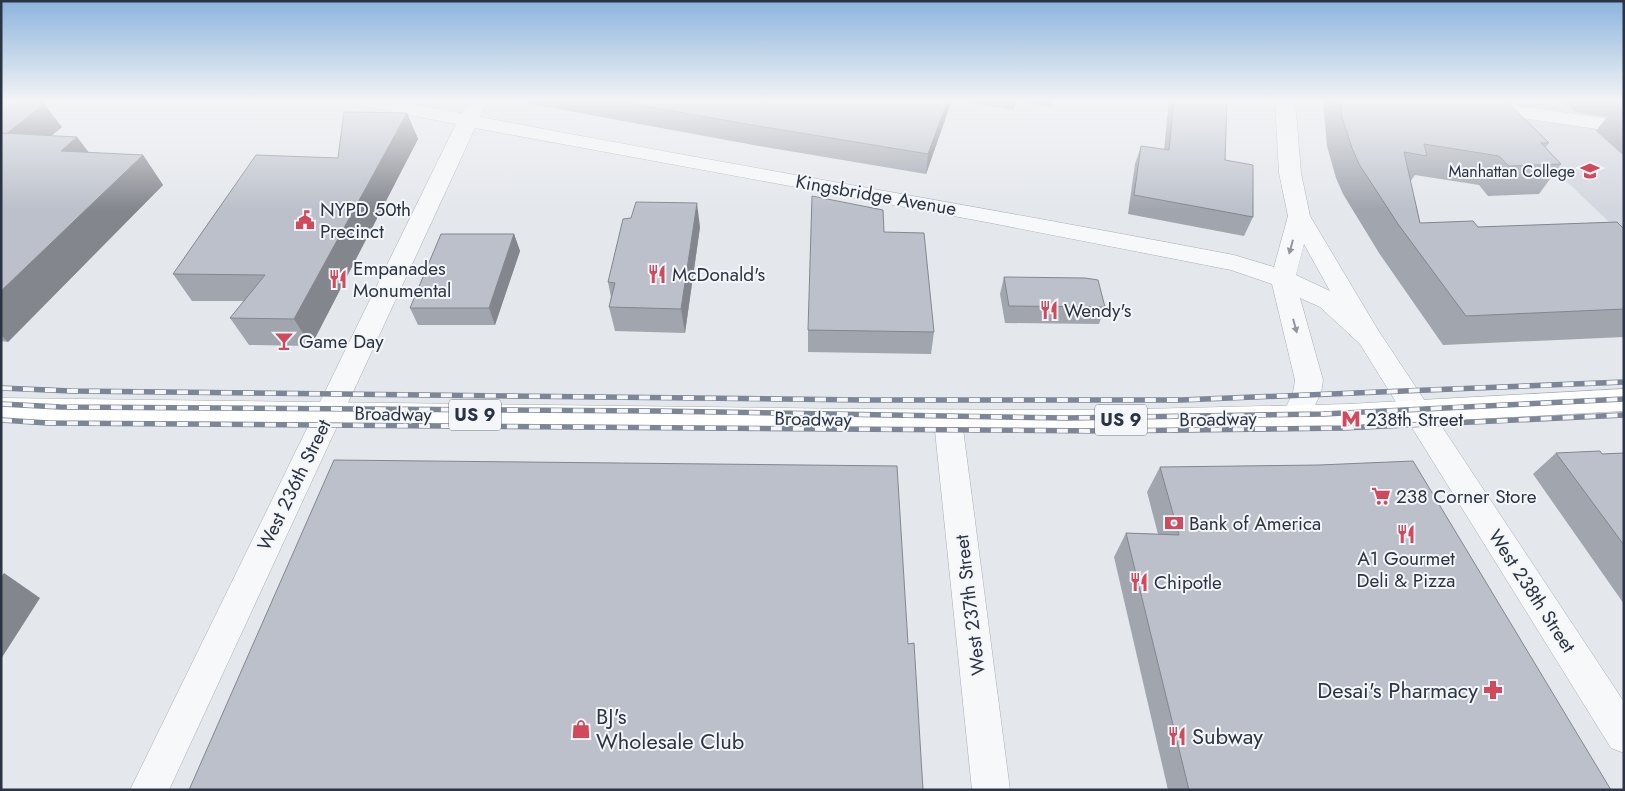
<svg xmlns="http://www.w3.org/2000/svg" width="1625" height="791" font-family="Jost,sans-serif">
  <style>
    .built { fill: #d2d6de }
    .lines { fill: none; stroke-linecap: round; stroke-linejoin: round }
    .minor-casing { stroke: #a9aeb7; stroke-width: 1 }
    .primary-casing { stroke: #a3abb8; stroke-width: 1 }
    .minor { fill: #f7f8fa; fill-rule: evenodd }
    .primary { fill: #fff; fill-rule: evenodd }
    .rail-casing { stroke: #7d8696; stroke-width: 5.5 }
    .rail { stroke: #f4f6f9; stroke-width: 4; stroke-dasharray: 11; stroke-linecap: butt }
    .wall { fill: #a1a5ae }
    .shaded-wall { fill: #83868d }
    .building { fill: #bbc0ca; stroke: #83868d }
    .oneway { fill: #9196a0 }
    .labels { text-anchor: middle; dominant-baseline: central; stroke-width: 4; stroke-linejoin: round; paint-order: stroke }
    .far-poi-label { font-size: 16px; fill: #2b3445; stroke: #f4f6f9; text-anchor: end }
    .shield { fill: #f4f6f9; stroke: #676e7b; stroke-width: 1 }
    .shield-label { font-size: 18px; font-weight: bold; fill: #2b3445 }
    .street-label { font-size: 19px; fill: #2b3445; stroke: #f4f6f9 }
    .poi-label { font-size: 19px; fill: #2b3445; stroke: #f4f6f9; text-anchor: start }
    .near-poi-label { font-size: 22px; fill: #2b3445; stroke: #f4f6f9; text-anchor: start }
  </style>
  <rect width="100%" height="100%" fill="#e4e7ec"/>
  <path class="built" d="M1442,100H1624V236L1488,107Z"/>
  <g class="lines">
    <g class="minor-casing">
      <path id="minor" d="M353,100H392L462,113L468,100H488L480,117C731,165 983,207 1234,255L1274,267L1288,216L1279,173L1275,100H1295L1301,173L1310,216L1378,330L1624,702V753L1611,748L1360,344L1320,307L1300,298L1323,380L1321,393L1305,425L1295,428L1285,425L1281,417L1293,393L1295,380L1272,284L1231,270L986,222L475,128L169,790H130L456,124L363,106L356,104ZM1304,244L1330,291L1296,275Z
        M1432,100H1480L1624,121V133L1442,106L1435,104Z
        M948,410L958,413L962,421L1010,790H972L934,421L938,413Z"/>
    </g>
    <g class="primary-casing">
      <path id="primary" d="M1624,389V411L1349,426L1102,432L857,431L1,420V398L857,409L1102,410L1349,404Z"/>
    </g>
    <use href="#minor" class="minor"/>
    <use href="#primary" class="primary"/>
    <g class="rail-casing">
      <path id="rail" d="M1,388L71,391L864,400H1181L1624,382
        M1,404L60,407L657,411L1067,418L1324,414L1624,399
        M1,420L48,423L1103,431L1343,428L1624,415"/>
    </g>
    <use href="#rail" class="rail"/>
  </g>
  <path class="wall" d="M1,100L62,127L51,136L77,137L89,153L143,155L163,185L8,342L1,341Z
    M514,100H1054L1052,107L1017,101L1014,110L952,100L926,174L759,146L515,101Z
    M1169,100H1227L1225,160L1253,217L1244,236L1128,214L1135,164L1141,146L1164,150Z
    M1323,100H1505L1549,143L1545,148L1561,164L1539,194L1488,196L1479,185L1415,175L1410,182L1420,223L1478,227L1624,229V337L1443,345L1379,253L1343,194L1336,178L1327,146L1323,101Z
    M1562,100H1624V156L1596,131L1607,117L1576,112Z
    M407,113L418,139L311,346L249,345L230,318L244,301H192L173,274L338,158Z
    M700,227L685,333L615,331L609,307L611,297L608,282Z
    M884,232L934,332L931,354L808,352V330Z
    M514,234L520,251L495,325H418L410,308Z
    M1004,277L1105,307L1099,324L1005,323L1000,294Z
    M1556,453L1602,454L1624,453V604L1533,474Z
    M1160,467L1611,790H1168L1114,557L1126,533L1158,534L1147,492Z"/>
  <path class="shaded-wall" d="M948,100H952L926,174L928,154Z
    M44,104L62,127L15,166L1,138Z
    M407,113L418,139L311,346L294,319Z
    M77,137L99,166L61,151Z
    M143,155L163,185L8,342L1,335V291Z
    M697,203L700,227L685,333L681,309Z
    M514,234L520,251L495,325L489,308Z
    M4,573L40,598L1,659V577Z"/>
  <path class="building" d="M1,100H16L44,104L6,134L1,133Z
    M610,100H948L928,154L758,126Z
    M1174,100H1227L1225,160L1253,165V217L1134,195L1141,146L1169,150Z
    M1340,100H1505L1549,143H1541L1561,164L1509,166L1499,156L1424,144L1427,156L1404,152L1420,223L1473,221L1478,227L1617,222L1624,229V309L1466,316L1398,224L1359,164L1352,148L1342,117Z
    M1617,103L1624,104V109Z
    M344,112L407,113L294,319L230,318L265,275L173,274L256,155L338,158Z
    M1,133L77,137L61,151L143,155L1,291Z
    M812,196L883,210L884,232L924,233L934,332L808,330Z
    M636,202L697,203L681,309L609,307L615,283L608,282L623,219L631,218Z
    M441,234H514L489,308H410Z
    M1004,277L1085,278L1098,280L1105,307L1009,306Z
    M1600,451L1602,454L1624,453V545L1556,453Z
    M334,460L897,466L908,644L914,643L923,790H189Z
    M1413,461L1611,790H1189L1126,533L1179,535L1160,467L1319,465Z"/>
  <defs><path id="oneway-solid" d="M-6-.8H1V-3.2L6.5 0L1 3.2V.8H-6Z" transform="scale(1.25)"/></defs>
  <g class="oneway">
    <use href="#oneway-solid" transform="translate(1291 247) rotate(105)"/>
    <use href="#oneway-solid" transform="translate(1295 326) rotate(75)"/>
  </g>
  <linearGradient id="sky" x2="0" y2="1"><stop stop-color="#8bb4dd"/><stop offset="0.48" stop-color="#f3f4f6"/><stop offset="1" stop-color="#f3f4f6" stop-opacity="0"/></linearGradient>
  <rect width="1625" height="210" fill="url(#sky)"/>
  <defs>
    <g id="university-bare" transform="scale(1.5)"><path d="M0-5L7-2L0 1L-7-2ZM-4 1L0 2.5L4 1V4Q0 6-4 4Z" fill="#d1495b" stroke="#f4f6f9" stroke-width="2.5" paint-order="stroke"/></g>
    <g id="civic-bare" transform="scale(1.5)"><path d="M-.6-6.5H3V-4.5H.6V-3L4-1V1h2V6H-6V1h2V-1L-.6-3ZM-1.2 2.5V6h2.4V2.5Z" fill="#d1495b" stroke="#f4f6f9" stroke-width="2.5" paint-order="stroke"/></g>
    <g id="restaurant-bare" transform="scale(1.5)"><path d="M-5-6h1v4h1v-4h1v4h1v-4h1v5L-1.5 .5V6h-2V.5L-5-1ZM5-6V6H3V1.5H1.5Q1.5-4 5-6Z" fill="#d1495b" stroke="#f4f6f9" stroke-width="2.5" paint-order="stroke"/></g>
    <g id="bar-bare" transform="scale(1.5)"><path d="M-6-5H6L.8 .8V4.5H3.5V6h-7V4.5H-.8V.8Z" fill="#d1495b" stroke="#f4f6f9" stroke-width="2.5" paint-order="stroke"/></g>
    <g id="metro-bare" transform="scale(1.5)"><path d="M-5.5 5V-5H-3L0 0L3-5H5.5V5H3V-.5L0 4L-3-.5V5Z" fill="#d1495b" stroke="#f4f6f9" stroke-width="2.5" paint-order="stroke"/></g>
    <g id="supermarket-bare" transform="scale(1.5)"><path d="M-6-5.5h2.5l.6 2H6L4.5 2H-2.5L-4.4-4H-6ZM-1.5 3.2a1.3 1.3 0 1 0 .1 0ZM3 3.2a1.3 1.3 0 1 0 .1 0Z" fill="#d1495b" stroke="#f4f6f9" stroke-width="2.5" paint-order="stroke"/></g>
    <g id="bank-bare" transform="scale(1.5)"><path d="M-6-4H6V4H-6ZM0-2.3a2.3 2.3 0 1 0 0 4.6a2.3 2.3 0 1 0 0-4.6Z" fill="#d1495b" stroke="#f4f6f9" stroke-width="2.5" paint-order="stroke"/></g>
    <g id="pharmacy-bare" transform="scale(1.5)"><path d="M-2-6h4v4h4v4h-4v4h-4v-4h-4v-4h4Z" fill="#d1495b" stroke="#f4f6f9" stroke-width="2.5" paint-order="stroke"/></g>
    <g id="shop-bare" transform="scale(1.5)"><path d="M-5-2.5h2.3a2.7 3.5 0 0 1 5.4 0H5L5.5 6h-11ZM-1.5-2.5h3a1.5 2.3 0 0 0-3 0Z" fill="#d1495b" stroke="#f4f6f9" stroke-width="2.5" paint-order="stroke"/></g>
  </defs>
  <g fill-rule="evenodd">
    <use href="#university-bare" x="1590" y="171"/>
    <use href="#civic-bare" x="305" y="220"/>
    <use href="#restaurant-bare" x="657" y="274"/>
    <use href="#restaurant-bare" x="338" y="279"/>
    <use href="#restaurant-bare" x="1049" y="310"/>
    <use href="#bar-bare" x="284" y="341"/>
    <use href="#metro-bare" x="1351" y="419"/>
    <use href="#supermarket-bare" x="1381" y="496"/>
    <use href="#bank-bare" x="1174" y="523"/>
    <use href="#restaurant-bare" x="1406" y="534"/>
    <use href="#restaurant-bare" x="1139" y="582"/>
    <use href="#pharmacy-bare" x="1493" y="690"/>
    <use href="#shop-bare" x="581" y="729"/>
    <use href="#restaurant-bare" x="1177" y="736"/>
  </g>
  <g class="labels">
    <g class="far-poi-label">
      <text x="1575" y="171">Manhattan College</text>
    </g>
    <g class="shield">
      <rect x="449" y="399.5" width="52" height="31" rx="4"/>
      <rect x="1095" y="404.5" width="52" height="31" rx="4"/>
    </g>
    <g class="shield-label">
      <text x="475" y="415">US 9</text>
      <text x="1121" y="420">US 9</text>
    </g>
    <g class="street-label">
      <text transform="translate(876 195) rotate(10)">Kingsbridge Avenue</text>
      <text transform="translate(393 414) rotate(1)">Broadway</text>
      <text transform="translate(813 419) rotate(1)">Broadway</text>
      <text transform="translate(1218 419) rotate(-1)">Broadway</text>
      <text transform="translate(294 485) rotate(-64)">West 236th Street</text>
      <text transform="translate(1532 591) rotate(57)">West 238th Street</text>
      <text transform="translate(970 605) rotate(-97)">West 237th Street</text>
    </g>
    <g class="poi-label">
      <text x="320" y="209">NYPD 50th<tspan x="320" dy="22">Precinct</tspan></text>
      <text x="353" y="268">Empanades<tspan x="353" dy="22">Monumental</tspan></text>
      <text x="672" y="274">McDonald's</text>
      <text x="1064" y="310">Wendy's</text>
      <text x="299" y="341">Game Day</text>
      <text x="1366" y="419">238th Street</text>
      <text x="1396" y="496">238 Corner Store</text>
      <text x="1189" y="523">Bank of America</text>
      <text x="1406" y="558" text-anchor="middle">A1 Gourmet<tspan x="1406" dy="22">Deli &amp; Pizza</tspan></text>
      <text x="1154" y="582">Chipotle</text>
    </g>
    <g class="near-poi-label">
      <text x="1478" y="690" text-anchor="end">Desai's Pharmacy</text>
      <text x="596" y="716">BJ's<tspan x="596" dy="25">Wholesale Club</tspan></text>
      <text x="1192" y="736">Subway</text>
    </g>
  </g>
  <rect width="1625" height="791" fill="none" stroke="#2b3445" stroke-width="5"/>
</svg>
